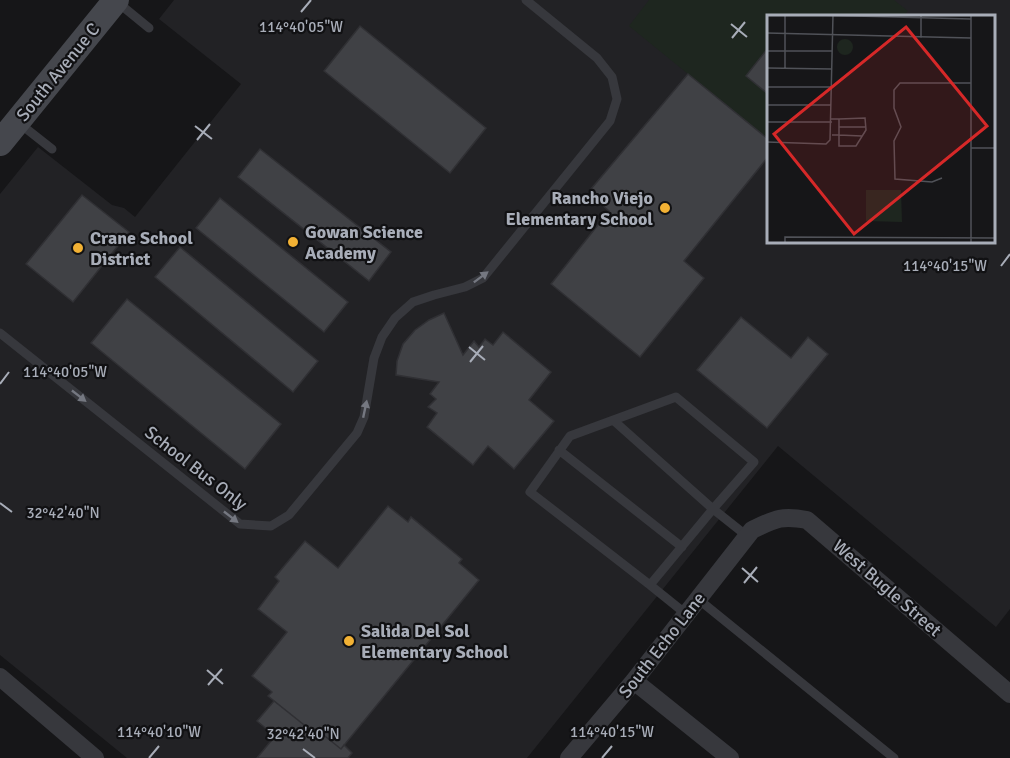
<svg xmlns="http://www.w3.org/2000/svg" width="1010" height="758" font-family="Signika,sans-serif">
  <style>
    .built { fill: #222225; fill-rule: evenodd }
    .green { fill: #1e261f }
    .building { fill: #404145; stroke: #303034; stroke-width: 1.5 }
    .lines { fill: none; stroke-linecap: round; stroke-linejoin: round }
    .lane { stroke: #37383d; stroke-width: 9 }
    .street { stroke: #37383d; stroke-width: 18 }
    .secondary { stroke: #45474d; stroke-width: 26 }
    .oneway { fill: #757881 }
    .ticks { fill: none; stroke: #a8adb8; stroke-width: 2 }
    .poi-dot { fill: #f2b134; stroke: #111113; stroke-width: 2 }
    .labels { text-anchor: middle; dominant-baseline: central; stroke-width: 4.5; stroke-linejoin: round; paint-order: stroke }
    .street-label { font-size: 18px; fill: #a8adb8; stroke: #111113 }
    .poi-label { font-size: 18px; font-weight: bold; fill: #a8adb8; stroke: #111113; text-anchor: start }
    .inset-road { fill: none; stroke: #505258; stroke-width: 1.5 }
    .view { fill: #d62828; fill-opacity: 0.15; stroke: #d62828; stroke-width: 3 }
    .inset-edge { fill: none; stroke: #a8adb8; stroke-width: 3 }
    .ticks-label { font-size: 15px; text-anchor: middle; fill: #a8adb8; stroke: #111113; stroke-width: 4.5; stroke-linejoin: round; paint-order: stroke }
  </style>
  <rect width="100%" height="100%" fill="#161618"/>
  <path class="built" d="M174,0H1010V609L996,627L778,446L527,758H127L0,655V194L38,147L112,205L124,208L135,217L241,84L159,19ZM768,16H994V242H768Z"/>
  <path class="green" d="M649,0H894L908,11L903,16H768V139L629,26Z"/>
  <path class="building" d="M360,26L486,128L450,173L324,71Z
    M768,48V94L746,76Z
    M688,74L768,139V157L684,261L704,278L640,357L551,284L609,211L593,197L591,189Z
    M260,149L391,252L369,281L238,177Z
    M82,195L129,232L73,302L26,264Z
    M220,198L348,302L324,332L196,228Z
    M180,247L318,361L293,392L155,277Z
    M127,299L281,424L245,469L91,343Z
    M444,313L463,355L474,341L479,347L485,339L493,345L503,332L551,372L529,400L554,421L514,469L488,446L473,465L427,427L437,413L428,407L436,399L430,394L439,382L396,375L397,361L403,344L415,330L429,320Z
    M741,317L791,358L808,337L828,354L767,428L697,370Z
    M388,506L408,522L411,517L462,559L459,563L479,580L341,749L321,733L318,736L268,696L272,692L252,676L287,632L258,609L279,581L275,577L305,541L338,568Z
    M274,701L318,736L321,733L341,749L344,745L352,753L348,758H257L275,736L257,721Z"/>
  <g class="lines">
    <path class="lane" d="M116,1L149,28
      M19,123L52,149
      M0,333L240,524L271,526L289,515L357,433L364,417L374,358L382,337L395,318L413,302L434,295L465,287L483,278L610,121L617,99L612,77L597,58L526,0
      M613,420L713,509L754,462L676,397L570,436L530,492L650,585
      M559,450L682,547
      M698,599L894,758
      M686,614L650,585L713,509L747,536"/>
    <path class="street" d="M0,677L95,758
      M634,681L730,758
      M569,758L634,681L752,530C775,519 781,515 807,520L1010,694"/>
    <path class="secondary" d="M0,143L116,0"/>
  </g>
  <defs><path id="oneway-solid" d="M-6-.8H1V-3.2L6.5 0L1 3.2V.8H-6Z" transform="scale(1.5)"/></defs>
  <g class="oneway">
    <use href="#oneway-solid" transform="translate(481 277) rotate(-37)"/>
    <use href="#oneway-solid" transform="translate(79 396) rotate(38)"/>
    <use href="#oneway-solid" transform="translate(365 409) rotate(-78)"/>
    <use href="#oneway-solid" transform="translate(231 517) rotate(38)"/>
  </g>
  <path class="ticks" d="M301,12L311,0M731,24L747,37M732,38L745,22M195,126L212,139M197,140L210,124M1001,266L1010,254M469,347L485,360M470,362L483,346M0,384L9,372M0,503L12,512M742,568L758,582M744,583L757,567M207,670L223,684M208,685L222,669M303,749L315,758M149,758L159,746M602,758L612,746"/>
  <g class="poi-dot">
    <circle cx="665" cy="208" r="6"/>
    <circle cx="293" cy="242" r="6"/>
    <circle cx="78" cy="248" r="6"/>
    <circle cx="349" cy="641" r="6"/>
  </g>
  <g class="labels">
    <g class="street-label">
      <text transform="translate(58 72) rotate(-51)">South Avenue C</text>
      <text transform="translate(196 468) rotate(38)">School Bus Only</text>
      <text transform="translate(887 588) rotate(41)">West Bugle Street</text>
      <text transform="translate(662 645) rotate(-52)">South Echo Lane</text>
    </g>
    <g class="poi-label">
      <text x="653" y="198" text-anchor="end">Rancho Viejo<tspan x="653" dy="21">Elementary School</tspan></text>
      <text x="305" y="232">Gowan Science<tspan x="305" dy="21">Academy</tspan></text>
      <text x="90" y="238">Crane School<tspan x="90" dy="21">District</tspan></text>
      <text x="361" y="631">Salida Del Sol<tspan x="361" dy="21">Elementary School</tspan></text>
    </g>
  </g>
  <g transform="translate(767 15)">
    <rect width="228" height="228" fill="#161618"/>
    <path d="M70 32a8 8 0 1 1 16 0a8 8 0 1 1-16 0ZM99,175H134L135,207L99,206Z" fill="#1e261f"/>
    <path class="inset-road" d="M49,0L204,4M154,0V23M0,18L204,23M0,36H65M0,53L65,54M18,53V0M0,72H65M0,90H64M64,104H72V120H65M72,104L98,103L99,115L89,131H72V120L95,121M0,107H65M72,112H98M0,127L59,129L63,125L66,0M204,133H228M175,163L165,167L128,164L127,126L134,112L127,93V75L133,68H204M18,228V222L228,223M204,228V0"/>
    <path class="view" d="M139,12L220,111L87,219L7,119Z"/>
    <rect width="228" height="228" class="inset-edge"/>
  </g>
  <g class="ticks-label">
    <text x="301" y="32">114°40'05"W</text>
    <text x="945" y="271">114°40'15"W</text>
    <text x="65" y="377">114°40'05"W</text>
    <text x="63" y="518">32°42'40"N</text>
    <text x="159" y="737">114°40'10"W</text>
    <text x="612" y="737">114°40'15"W</text>
    <text x="303" y="739">32°42'40"N</text>
  </g>
</svg>
